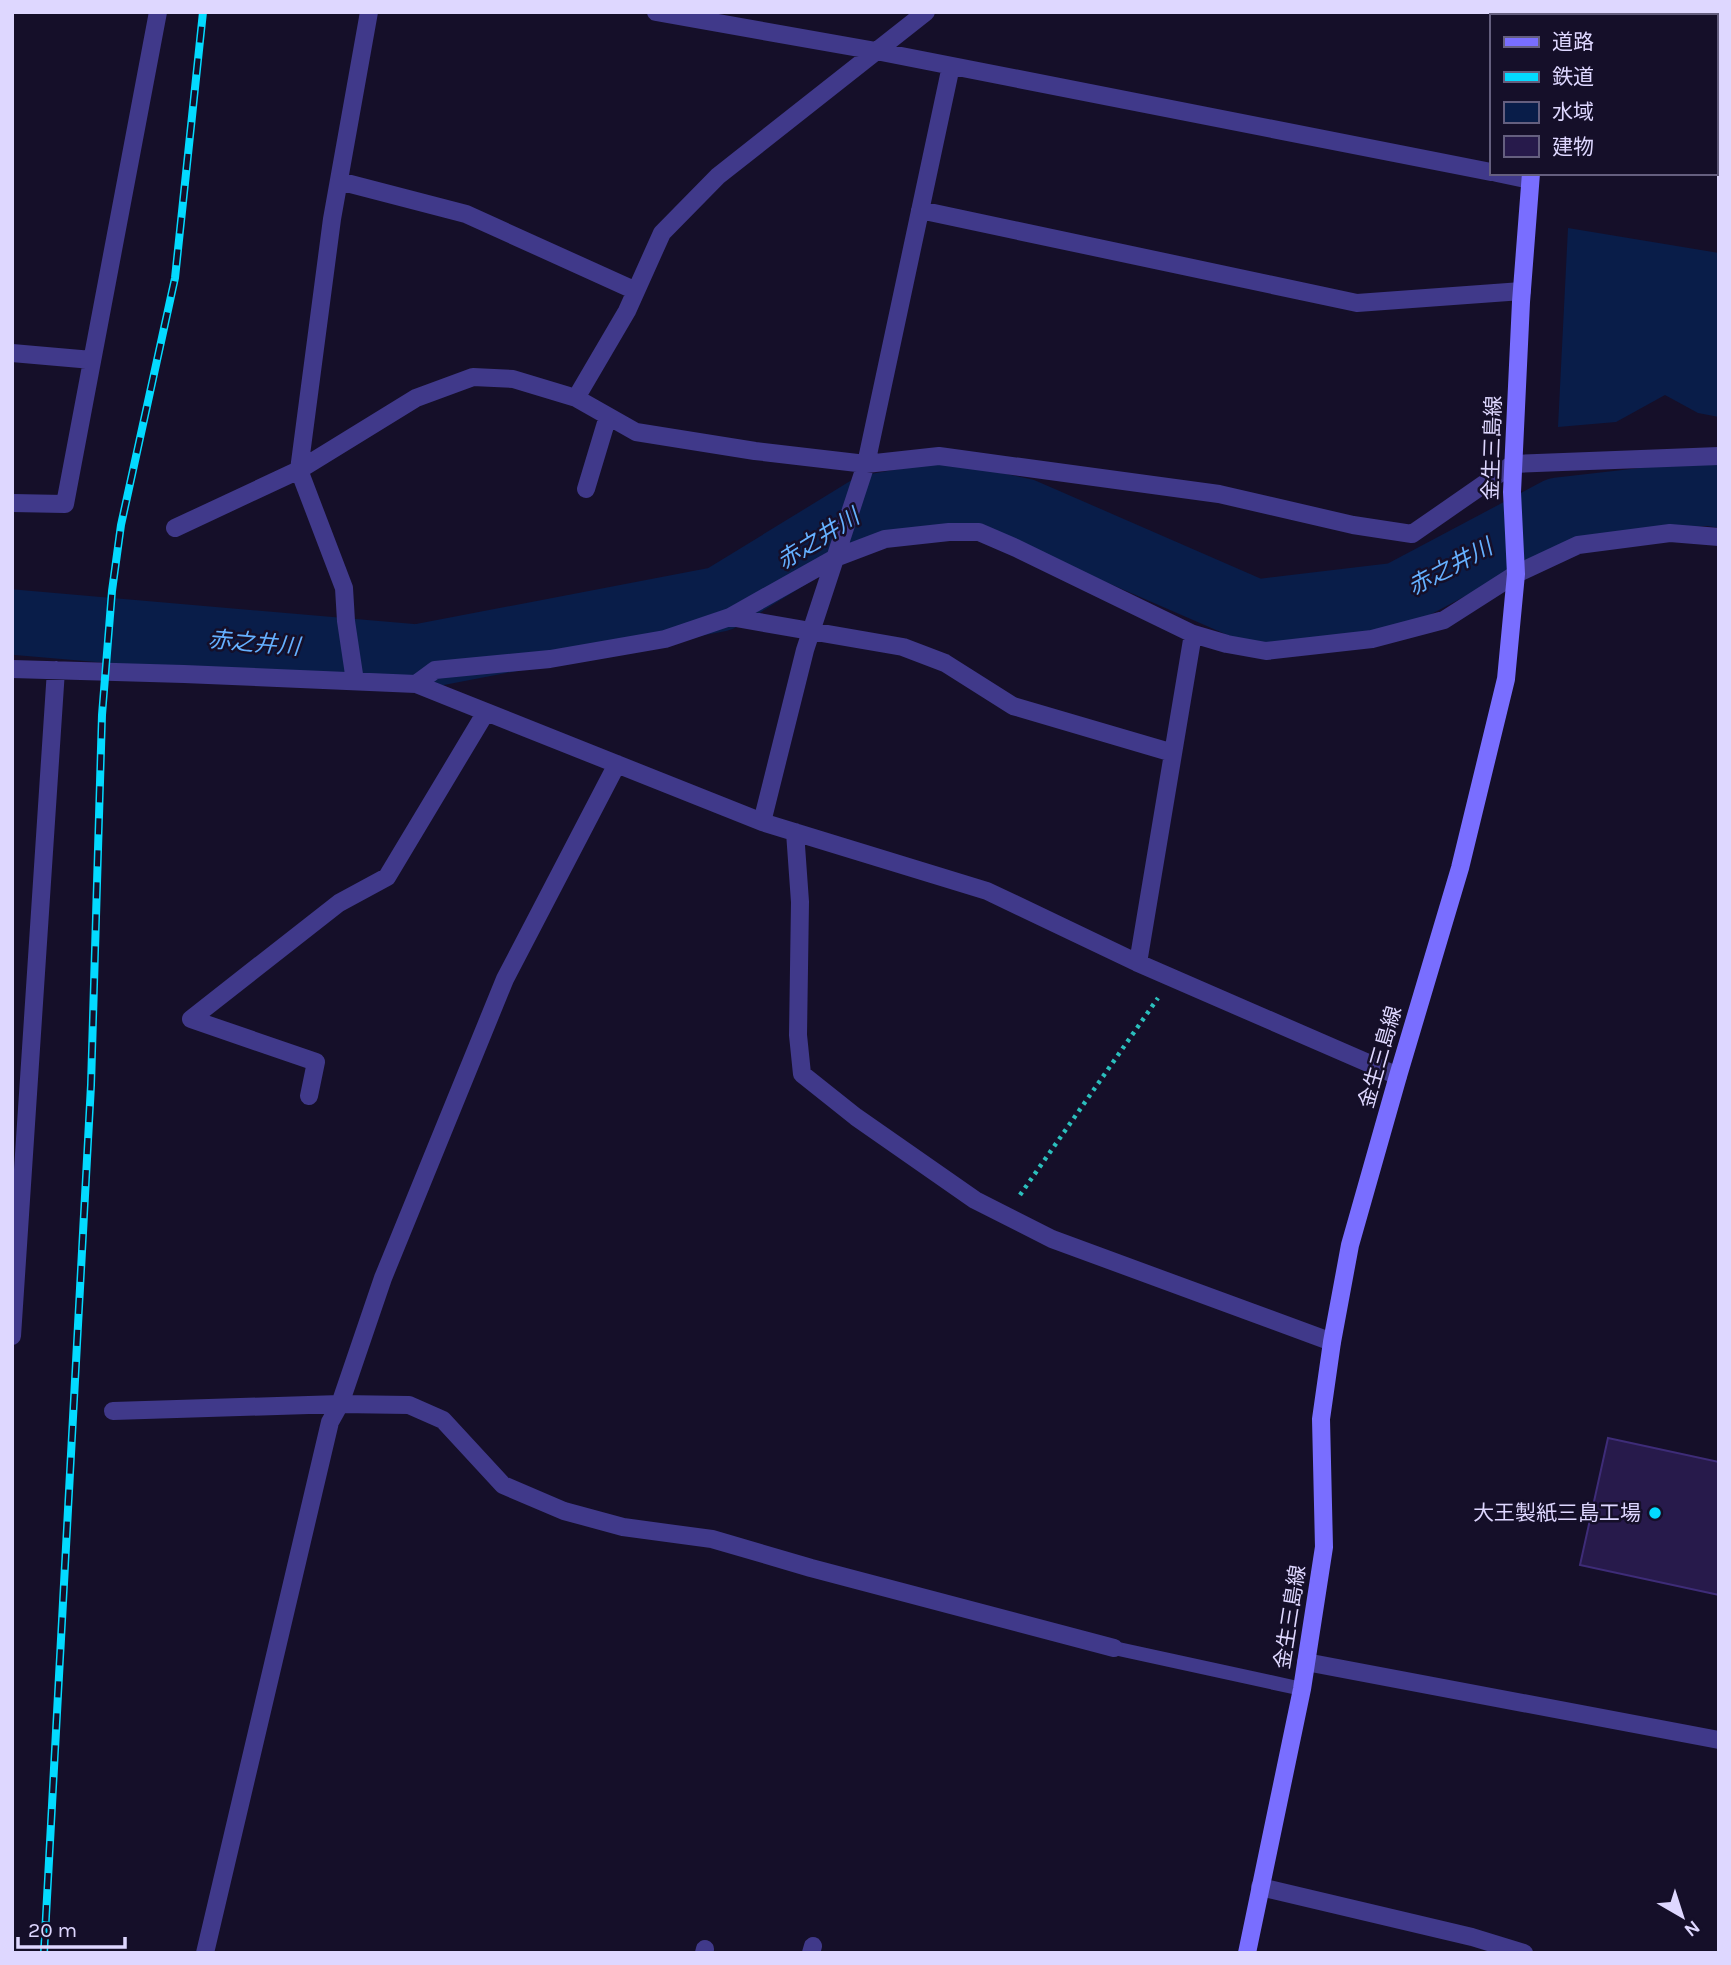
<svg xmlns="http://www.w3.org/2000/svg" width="1731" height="1965" font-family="Karla,'Noto Sans JP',sans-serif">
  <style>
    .water { fill: #091d49 }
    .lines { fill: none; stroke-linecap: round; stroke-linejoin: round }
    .river { stroke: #091d49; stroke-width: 65 }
    .building { fill: #271a4b; stroke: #3e2c78; stroke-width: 2 }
    .path { stroke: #2bbfbd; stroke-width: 4.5; stroke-dasharray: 3.5 5; stroke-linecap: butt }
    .service { stroke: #40398a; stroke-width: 14 }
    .minor { stroke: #40398a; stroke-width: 18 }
    .tertiary { stroke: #40398a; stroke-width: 18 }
    .secondary { stroke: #796eff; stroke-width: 18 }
    .rail-casing { stroke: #03daff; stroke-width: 8 }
    .rail { stroke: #150f29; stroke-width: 5; stroke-dasharray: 16; stroke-linecap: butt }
    .poi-dot { fill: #03daff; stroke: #150f29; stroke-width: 2.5 }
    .labels { text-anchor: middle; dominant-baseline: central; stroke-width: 5; stroke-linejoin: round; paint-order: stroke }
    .street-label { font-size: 21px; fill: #ded7ff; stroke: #150f29 }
    .poi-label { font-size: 21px; fill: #ded7ff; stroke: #150f29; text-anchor: end }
    .water-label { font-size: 23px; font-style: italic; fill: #65b0ff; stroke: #150f29 }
  </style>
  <rect width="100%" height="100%" fill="#150f29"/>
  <path class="water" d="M1568,228L1719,253V417L1698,413L1665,395L1616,422L1558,427Z"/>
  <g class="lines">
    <path class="river" d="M12,622L417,657L720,599L870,507L946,494L1024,511L1256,612L1398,595L1558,510L1707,493L1719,495"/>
  </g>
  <path class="building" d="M1655,12H1719V70H1715V16H1654Z
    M1608,1438L1719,1462V1595L1580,1565Z"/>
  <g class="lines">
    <path class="path" d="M1020,1195L1158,998"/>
    <path class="service" d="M1114,1648L1302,1689"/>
    <path class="minor" d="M656,12L876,51L1491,172
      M1497,173L1530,180
      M339,181L466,214L636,291
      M920,210L1357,303L1522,291
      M12,353L92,360
      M576,398L627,311L662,233L718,176L926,12
      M586,489L608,416
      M12,503L65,504L158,12
      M175,528L299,470L416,398L473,377L513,379L576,398L636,432L755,451L866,464L939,456L1219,494L1353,525L1412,534L1513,464L1719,456
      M730,617L903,647L945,663L1013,706L1173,753
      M12,669L184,674L416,684L762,822L987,891L1138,963L1398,1076
      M355,681L346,621L344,588L299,470L332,219L369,12
      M416,684L435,670L550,659L665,639L730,617L835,558L885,539L949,532H979L1016,548L1193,634L1227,644L1266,651L1372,639L1444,620L1516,574L1578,545L1670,533L1719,537
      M762,822L805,650L866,464L951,66
      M795,832L800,902L798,1035L802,1074L856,1117L975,1200L1052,1239L1332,1342
      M1138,963L1193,634
      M309,1096L316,1062L191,1019L339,903L387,877L486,712
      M12,1336L56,670
      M113,1411L340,1404L409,1405L443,1420L503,1485L564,1511L623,1527L712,1539L811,1568L1114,1648
      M1260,1887L1472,1937L1524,1953
      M205,1953L330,1422L340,1404L383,1278L505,979L617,764
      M704,1953L705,1949
      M811,1953L813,1946"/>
    <path class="tertiary" d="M1306,1662L1719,1740"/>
    <path class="secondary" d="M1554,16L1555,12
      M1247,1953L1302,1689L1324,1547L1321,1419L1332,1342L1350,1245L1398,1076L1460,868L1506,679L1516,574L1512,492L1521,302L1531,173"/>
    <g class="rail-casing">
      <path id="rail" d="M44,1953L91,1085L102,715L112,591L121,525L175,278L203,12"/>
    </g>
    <use href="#rail" class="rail"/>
  </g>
  <circle class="poi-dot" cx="1655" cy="1513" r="7"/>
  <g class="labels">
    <g class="street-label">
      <text transform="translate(1492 448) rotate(-88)">金生三島線</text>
      <text transform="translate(1380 1057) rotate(-74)">金生三島線</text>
      <text transform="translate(1290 1617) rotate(-81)">金生三島線</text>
    </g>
    <g class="poi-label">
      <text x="1641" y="1513">大王製紙三島工場</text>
    </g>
    <g class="water-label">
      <text transform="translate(818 539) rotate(-32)">赤之井川</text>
      <text transform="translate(1450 567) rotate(-28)">赤之井川</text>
      <text transform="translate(254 643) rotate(5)">赤之井川</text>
    </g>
  </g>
  <rect width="1731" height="1965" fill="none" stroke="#ded7ff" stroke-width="28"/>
  <rect x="1490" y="14" width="228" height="161" fill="#150f29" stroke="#655f7f" stroke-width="2"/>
  <rect x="1504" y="37" width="35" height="10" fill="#796eff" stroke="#655f7f" stroke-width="2"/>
  <text x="1552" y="49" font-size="21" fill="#ded7ff">道路</text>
  <rect x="1504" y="72" width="35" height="10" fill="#03daff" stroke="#655f7f" stroke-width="2"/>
  <text x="1552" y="84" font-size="21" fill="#ded7ff">鉄道</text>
  <rect x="1504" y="102" width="35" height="21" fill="#091d49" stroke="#655f7f" stroke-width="2"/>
  <text x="1552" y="119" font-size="21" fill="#ded7ff">水域</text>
  <rect x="1504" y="136" width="35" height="21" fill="#271a4b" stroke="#655f7f" stroke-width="2"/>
  <text x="1552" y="154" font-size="21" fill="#ded7ff">建物</text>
  <g transform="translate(1682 1916) rotate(141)" stroke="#150f29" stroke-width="5" paint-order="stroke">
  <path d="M0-5L12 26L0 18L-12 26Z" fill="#ded7ff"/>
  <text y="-10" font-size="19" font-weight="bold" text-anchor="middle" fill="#ded7ff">N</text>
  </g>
  <path d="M18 1937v10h107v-10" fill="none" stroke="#ded7ff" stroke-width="3.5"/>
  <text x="28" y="1937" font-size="21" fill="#ded7ff" stroke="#150f29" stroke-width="5" paint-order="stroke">20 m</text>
</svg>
